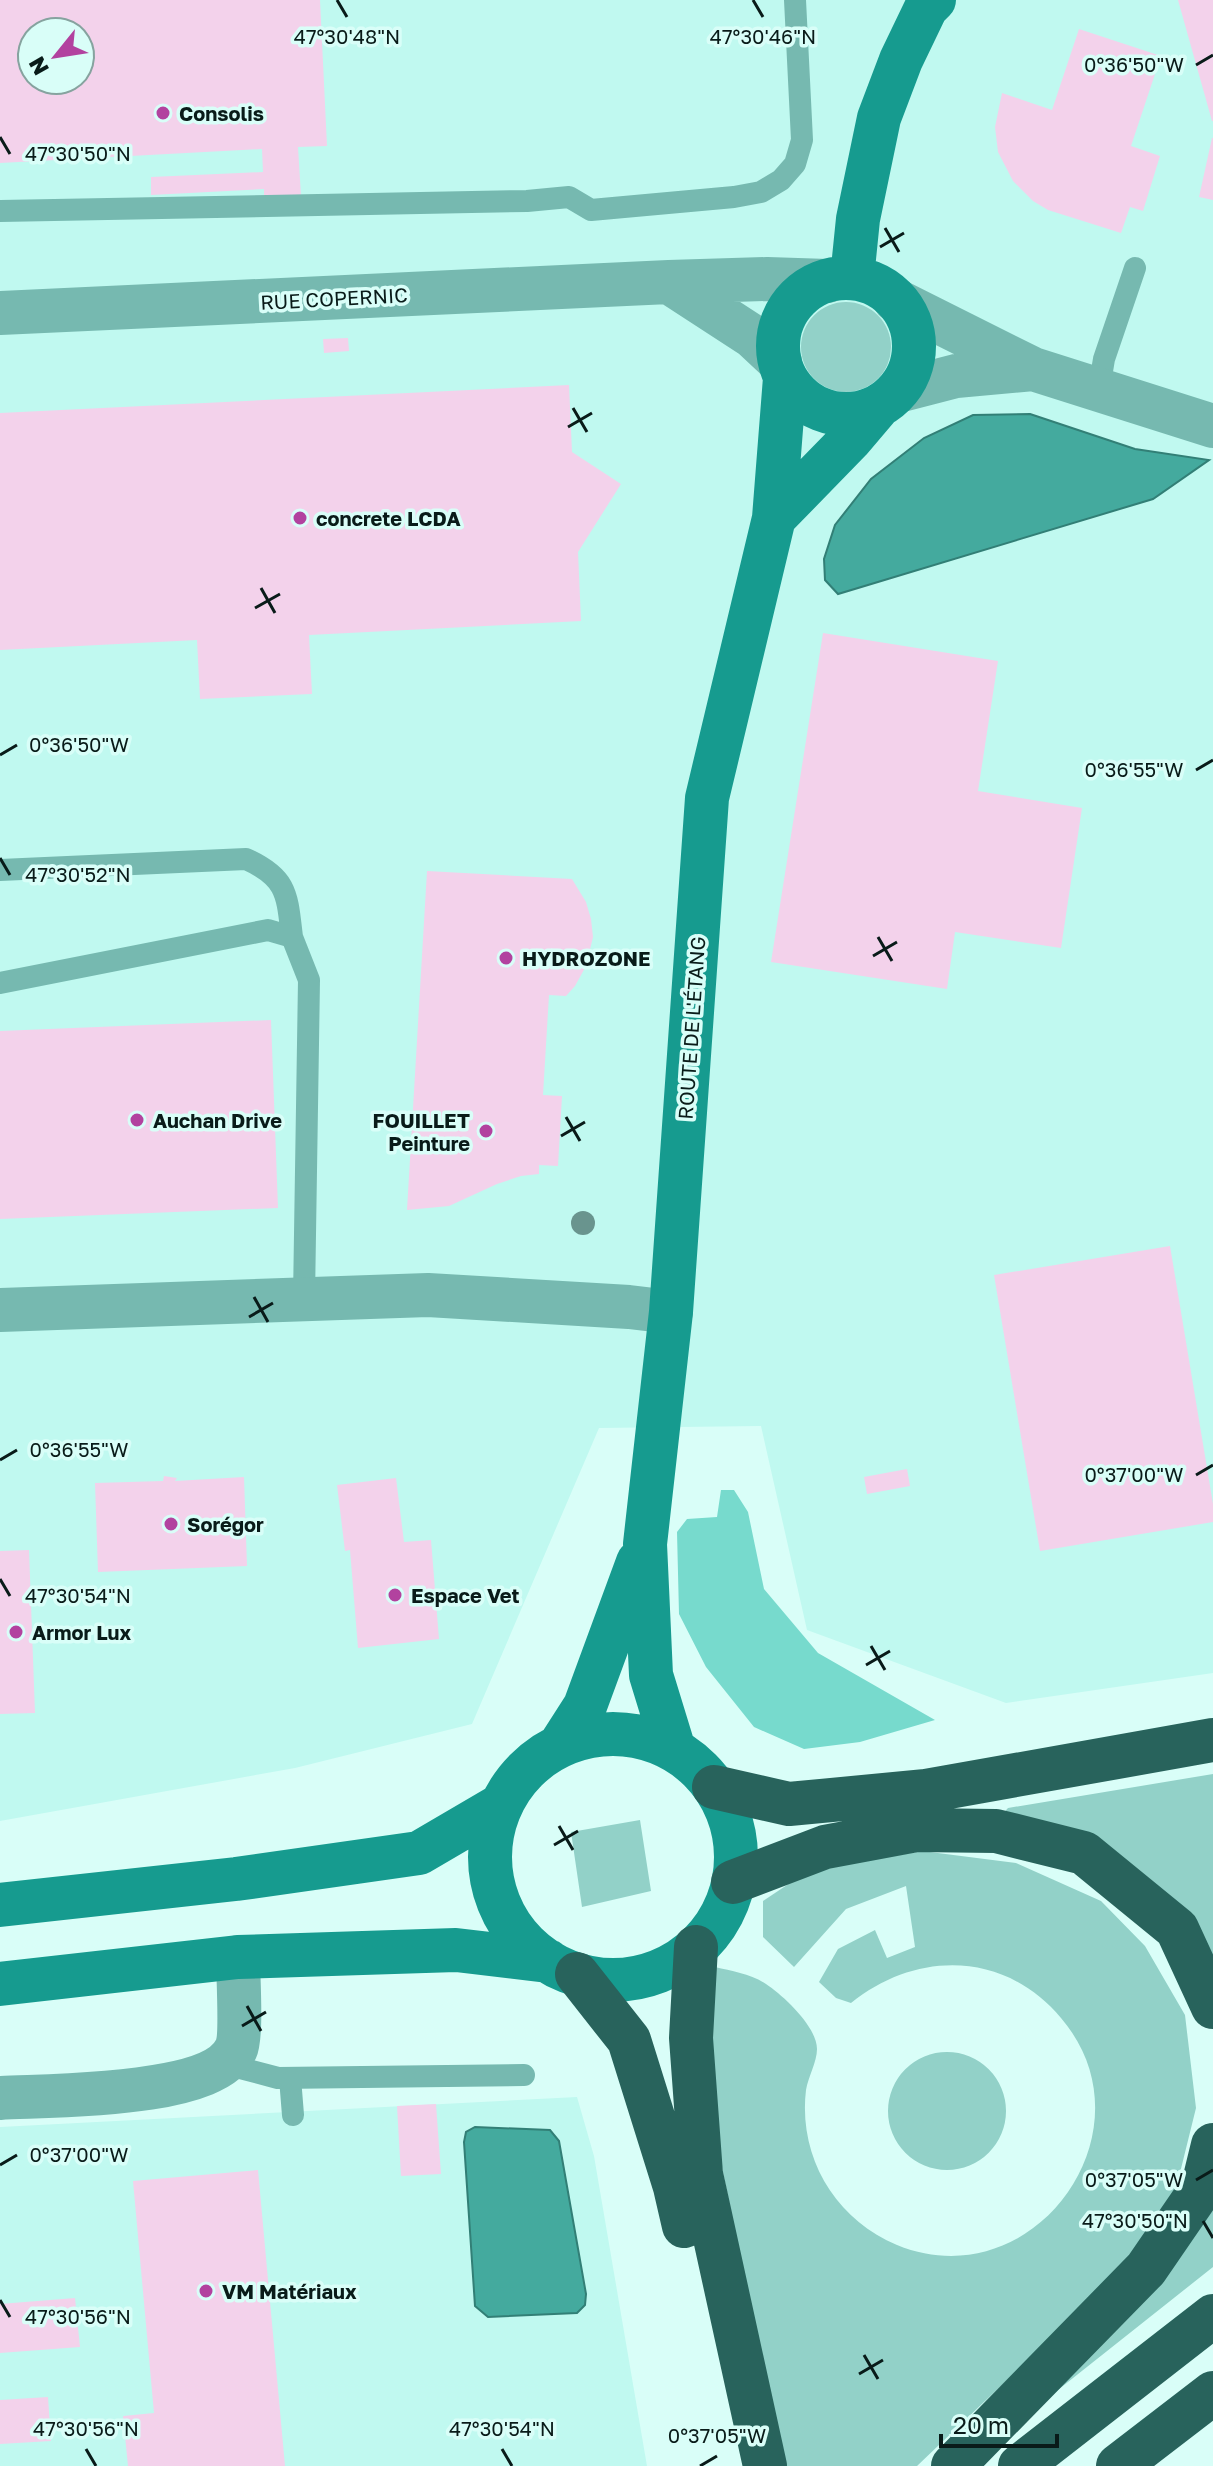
<svg xmlns="http://www.w3.org/2000/svg" width="1213" height="2466" font-family="'Golos Text',sans-serif">
  <style>
    .built { fill: #c0f9f0; fill-rule: evenodd }
    .green { fill: #92d1c8 }
    .forest { fill: #77dacd }
    .water { fill: #44aa9e; stroke: #327f76; stroke-width: 2 }
    .building { fill: #f3d2eb; fill-rule: evenodd }
    .lines { fill: none; stroke-linecap: round; stroke-linejoin: round }
    .lane { stroke: #76b9b0; stroke-width: 22 }
    .street { stroke: #76b9b0; stroke-width: 44 }
    .secondary { stroke: #169b8f; stroke-width: 44 }
    .highway { stroke: #28635c; stroke-width: 44 }
    .tree { fill: #69948e }
    .ticks { fill: none; stroke: #091b19; stroke-width: 3 }
    .poi-dot { fill: #b2429f; stroke: #d9fef8; stroke-width: 3 }
    .labels { text-anchor: middle; dominant-baseline: central; stroke-width: 7; stroke-linejoin: round; paint-order: stroke }
    .poi-label { font-size: 20px; font-weight: bold; fill: #091b19; stroke: #d9fef8; text-anchor: start }
    .street-label { font-size: 20px; fill: #091b19; stroke: #d9fef8 }
    .ticks-label { font-size: 20px; text-anchor: middle; fill: #091b19; stroke: #d9fef8; stroke-width: 7; stroke-linejoin: round; paint-order: stroke }
  </style>
  <rect width="100%" height="100%" fill="#d9fef8"/>
  <path class="built" d="M0,0H1213V1673L1006,1703L807,1630L761,1426L599,1428L472,1724L295,1768L0,1821ZM32,32H80V80H32Z
    M577,2097L594,2156L647,2466H0V2127Z"/>
  <path class="green" d="M801 347a45 45 0 1 1 90 0a45 45 0 1 1-90 0Z
    M1213,1774V1985L1191,1939L999,1818L1008,1808Z
    M640,1820L651,1891L582,1907L571,1832Z
    M922,1851L1016,1863L1101,1901L1145,1946L1185,2015L1196,2108L1175,2193L1118,2274L917,2466H782L705,2082L715,1967C732,1971 751,1974 766,1984C784,1996 817,2027 817,2049C817,2062 808,2077 806,2090C798,2157 835,2219 897,2245C1034,2301 1157,2130 1061,2018C1005,1951 917,1950 851,2003L836,1998L819,1982L838,1949L875,1930L887,1958L915,1947L906,1886L846,1909L794,1967L763,1937V1901L808,1871Z
    M888 2111a59 59 0 1 1 118 0a59 59 0 1 1-118 0Z
    M1213,2189V2267L1039,2405Z"/>
  <path class="forest" d="M721,1490H734L748,1512L764,1589L818,1653L935,1720L860,1742L804,1749L754,1727L706,1667L679,1614L677,1532L687,1519L717,1517Z"/>
  <path class="water" d="M1030,414L1135,449L1209,460L1153,499L838,594L825,580L824,559L835,525L871,479L924,438L973,415Z
    M475,2127L550,2130L559,2141L586,2294L585,2305L577,2313L488,2317L475,2306L464,2142L466,2132Z"/>
  <path class="building" d="M0,0H320L327,146L298,147L301,196L264,198V189L151,195V177L263,172L262,149L0,163ZM32,32H80V80H32Z
    M1178,0H1213V121H1212Z
    M1079,29L1161,56L1131,146L1160,156L1143,211L1130,207L1121,233L1048,210L1033,201L1013,181L998,152L995,127L1002,93L1052,110Z
    M1212,138H1213V200L1199,197Z
    M348,338L349,351L324,353L323,339Z
    M569,385L572,452L621,484L578,552L581,621L309,635L312,694L200,699L197,640L0,650V413Z
    M823,633L998,661L978,791L1082,808L1061,948L955,932L947,989L771,962Z
    M427,871L572,879L586,902L591,919L593,937L586,966L575,986L566,996L549,995L543,1095L562,1096L558,1166L539,1165V1174L521,1176L497,1184L449,1206L407,1210Z
    M271,1020L278,1208L0,1219V1031Z
    M1170,1246L1213,1504V1522L1040,1551L994,1275Z
    M907,1469L910,1486L867,1494L864,1477Z
    M164,1476L177,1478L175,1481L244,1477L247,1566L98,1572L95,1483L163,1481Z
    M396,1478L404,1542L431,1540L439,1639L358,1648L350,1550L345,1551L337,1485Z
    M29,1550L35,1713L0,1714V1551Z
    M436,2104L441,2174L401,2176L397,2106Z
    M258,2170L285,2466H128L123,2416L154,2413L133,2181Z
    M75,2298L80,2347L0,2353V2304Z
    M48,2397L51,2441L0,2444V2400Z"/>
  <g class="lines">
    <path class="lane" d="M0,211L527,201L569,197L591,210L734,197L761,192L781,180L795,164L802,140L795,0
      M1099,389L1104,359L1135,268
      M0,870L246,859C288,878 287,895 292,937
      M0,983L268,930L292,937L309,980L304,1298
      M225,2064L278,2078L524,2075
      M290,2078L293,2115"/>
    <path class="street" d="M669,282L752,336L780,362
      M895,300L1033,369L1213,426
      M0,313L669,282L767,279L828,281
      M898,391L956,376L1033,369
      M0,1310L428,1295L629,1307L671,1312
      M0,2098C49,2095 213,2098 236,2049C242,2036 238,1975 238,1957"/>
    <path class="secondary" d="M852,278L858,219L879,118L901,60L926,8L934,0
      M778 346a68 68 0 1 1 136 0a68 68 0 1 1-136 0Z
      M774,518L850,440L878,407
      M490 1857a123 123 0 1 1 246 0a123 123 0 1 1-246 0Z
      M560,1745L585,1706L638,1562
      M674,1750L651,1675L645,1544L671,1312L707,798L774,518L785,378
      M0,1905L236,1879L419,1853L501,1805
      M0,1984L238,1957L456,1950L548,1961"/>
    <path class="highway" d="M714,1787L789,1804L926,1791L1213,1740
      M733,1882L825,1847L916,1830L996,1831L1084,1853L1177,1929L1213,2007
      M696,1947L691,2038L701,2174L765,2466
      M577,1974L629,2040L675,2187L684,2226
      M953,2466L1146,2269L1203,2186L1213,2145
      M1020,2466L1213,2316
      M1118,2466L1213,2393"/>
  </g>
  <circle class="tree" cx="583" cy="1223" r="12"/>
  <path class="ticks" d="M337,0L347,17M753,0L763,17M1196,65L1213,55M0,137L10,154M885,228L899,252M880,247L904,233M573,408L587,432M568,427L592,413M261,588L275,613M255,608L280,594M0,755L17,745M1196,770L1213,760M0,858L10,875M878,937L892,961M873,956L897,942M566,1117L580,1141M561,1136L585,1122M254,1297L268,1322M249,1317L273,1303M0,1460L17,1450M1196,1475L1213,1465M0,1579L10,1596M871,1646L885,1670M866,1665L890,1651M559,1826L573,1850M554,1845L578,1831M247,2006L261,2031M242,2026L266,2012M0,2165L17,2155M1196,2180L1213,2170M1203,2221L1213,2238M0,2300L10,2317M864,2355L878,2379M859,2374L883,2360M86,2449L96,2466M502,2449L512,2466M700,2466L717,2456"/>
  <g class="poi-dot">
    <circle cx="163" cy="113" r="8"/>
    <circle cx="300" cy="518" r="8"/>
    <circle cx="506" cy="958" r="8"/>
    <circle cx="137" cy="1120" r="8"/>
    <circle cx="486" cy="1131" r="8"/>
    <circle cx="171" cy="1524" r="8"/>
    <circle cx="395" cy="1595" r="8"/>
    <circle cx="16" cy="1632" r="8"/>
    <circle cx="206" cy="2291" r="8"/>
  </g>
  <g class="labels">
    <g class="poi-label">
      <text x="179" y="113">Consolis</text>
      <text x="316" y="518">concrete LCDA</text>
      <text x="522" y="958">HYDROZONE</text>
      <text x="153" y="1120">Auchan Drive</text>
      <text x="470" y="1120" text-anchor="end">FOUILLET<tspan x="470" dy="23">Peinture</tspan></text>
      <text x="187" y="1524">Sorégor</text>
      <text x="411" y="1595">Espace Vet</text>
      <text x="32" y="1632">Armor Lux</text>
      <text x="222" y="2291">VM Matériaux</text>
    </g>
    <g class="street-label">
      <text transform="translate(334 298) rotate(-3)">RUE COPERNIC</text>
      <text transform="translate(691 1028) rotate(-86)">ROUTE DE L'ÉTANG</text>
    </g>
  </g>
  <g class="ticks-label">
    <text x="347" y="44">47°30'48"N</text>
    <text x="763" y="44">47°30'46"N</text>
    <text x="1134" y="72">0°36'50"W</text>
    <text x="78" y="161">47°30'50"N</text>
    <text x="79" y="752">0°36'50"W</text>
    <text x="1134" y="777">0°36'55"W</text>
    <text x="78" y="882">47°30'52"N</text>
    <text x="79" y="1457">0°36'55"W</text>
    <text x="1134" y="1482">0°37'00"W</text>
    <text x="78" y="1603">47°30'54"N</text>
    <text x="79" y="2162">0°37'00"W</text>
    <text x="1134" y="2187">0°37'05"W</text>
    <text x="1135" y="2228">47°30'50"N</text>
    <text x="78" y="2324">47°30'56"N</text>
    <text x="86" y="2436">47°30'56"N</text>
    <text x="502" y="2436">47°30'54"N</text>
    <text x="717" y="2443">0°37'05"W</text>
  </g>
  <g transform="translate(56 56) rotate(240)"><circle r="38" fill="#d9fef8" stroke="#86a39f" stroke-width="2"/>
  <path d="M0-6L14 30L0 20L-14 30Z" fill="#b2429f"/>
  <text y="-12" font-size="22" font-weight="bold" text-anchor="middle" fill="#091b19">N</text>
  </g>
  <path d="M941 2434v12h116v-12" fill="none" stroke="#091b19" stroke-width="4"/>
  <text x="953" y="2434" font-size="24" fill="#091b19" stroke="#d9fef8" stroke-width="6" paint-order="stroke">20 m</text>
</svg>
